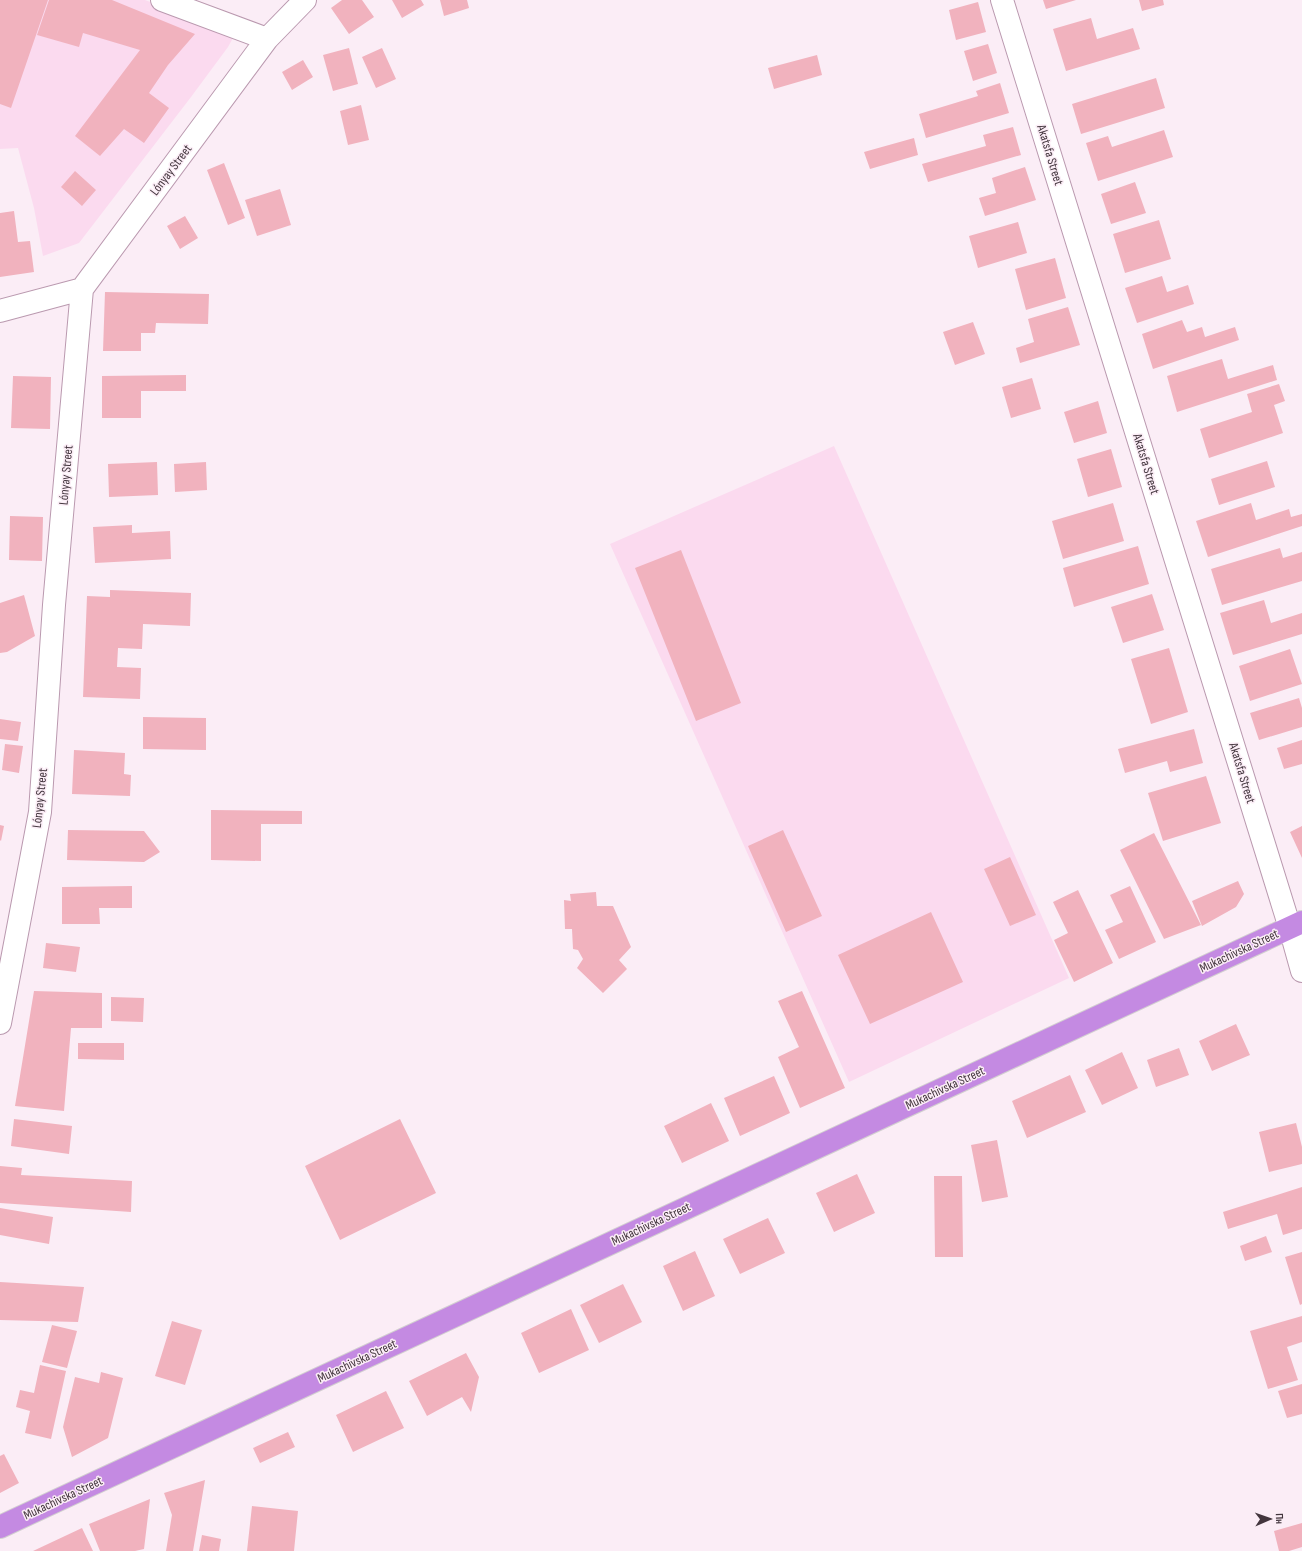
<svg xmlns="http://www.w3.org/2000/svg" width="1302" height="1551" font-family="'Sofia Sans Condensed',sans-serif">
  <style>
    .built { fill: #fbdaef }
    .building { fill: #f1b2be }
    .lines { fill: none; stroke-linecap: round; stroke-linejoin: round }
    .minor-casing { stroke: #ba99af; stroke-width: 24 }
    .tertiary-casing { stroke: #ba99af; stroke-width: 24 }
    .trunk-casing { stroke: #d2cfd0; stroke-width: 24 }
    .minor { stroke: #fff; stroke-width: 22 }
    .tertiary { stroke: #fff; stroke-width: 22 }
    .trunk { stroke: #c48ae2; stroke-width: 22 }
    .labels { text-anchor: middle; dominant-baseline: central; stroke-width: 3; stroke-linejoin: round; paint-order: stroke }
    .street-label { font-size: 13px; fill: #42353d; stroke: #fbedf6 }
  </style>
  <rect width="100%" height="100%" fill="#fbedf6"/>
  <path class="built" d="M0,0H145L227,31L233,38L228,47L191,97L79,243L43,256L34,208L18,148L0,149Z
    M834,446L1069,978L849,1082L610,544Z"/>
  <path class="building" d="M0,0H48L11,108L0,104Z
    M49,0H112L195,34L168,65L149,93L169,108L144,143L124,129L100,156L75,136L140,50L83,33L79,47L37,35Z
    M342,0H362L374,17L349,34L331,8Z
    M392,0H421L424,5L402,18Z
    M440,0H467L469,8L444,16Z
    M1043,0H1076L1046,9Z
    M1139,0H1163L1164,5L1142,11Z
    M978,2L986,32L956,40L949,10Z
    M1091,18L1097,39L1133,28L1140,49L1066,71L1053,29Z
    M988,44L997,73L973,81L964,51Z
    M349,48L358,84L333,91L323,55Z
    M382,48L396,79L376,88L362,57Z
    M817,55L822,75L774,89L768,68Z
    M303,60L313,77L292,90L282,72Z
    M1156,78L1165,108L1081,134L1072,104Z
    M1000,83L1009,113L926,138L919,114L978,96L976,91Z
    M361,105L369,140L348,145L340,111Z
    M1013,127L1021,155L928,182L922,164L986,146L983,135Z
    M1164,130L1173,157L1098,181L1086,143L1108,136L1112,147Z
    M914,138L918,155L870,169L864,152Z
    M224,163L245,218L228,225L207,170Z
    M1025,167L1036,200L985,216L979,198L996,193L992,178Z
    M75,171L96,190L82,206L61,187Z
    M1135,182L1146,213L1111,224L1101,194Z
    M280,189L291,225L257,236L245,200Z
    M14,211L18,242L30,241L34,272L0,277V213Z
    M185,216L198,238L180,249L167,226Z
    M1159,220L1171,259L1125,273L1113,234Z
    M1018,222L1027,253L978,268L969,236Z
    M1055,258L1066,298L1026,310L1015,269Z
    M1162,276L1167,292L1188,285L1194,304L1137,323L1125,288Z
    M105,292L209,294L208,324L156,323L155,333H141V351H103Z
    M1068,307L1080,345L1020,363L1016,348L1034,342L1028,319Z
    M1182,320L1187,332L1202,327L1205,337L1235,327L1239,340L1153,369L1142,334Z
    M973,322L985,354L955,365L943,332Z
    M1222,359L1228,379L1273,365L1277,380L1177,412L1167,376Z
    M186,375V391H141V418H102V376Z
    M13,376L51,377L50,429L11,428Z
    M1032,378L1041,409L1011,418L1002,387Z
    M1279,384L1285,401L1274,405L1283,433L1209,458L1200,429L1252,412L1247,394Z
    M1098,401L1107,433L1074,443L1064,412Z
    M1111,449L1122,487L1088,497L1077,459Z
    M1267,461L1275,487L1219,505L1211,479Z
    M157,462L158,495L109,497L108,464Z
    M206,462L207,490L175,492L174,464Z
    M1113,503L1124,541L1063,559L1052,521Z
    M1251,503L1256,520L1289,509L1291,517L1302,514V526L1208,557L1196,521Z
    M10,516L43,517L42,561L9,560Z
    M132,525V533L170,531L171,559L95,563L93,527Z
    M1138,546L1149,584L1074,607L1063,568Z
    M1280,548L1283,558L1302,552V581L1222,605L1211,569Z
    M681,550L741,703L696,721L635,568Z
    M110,590L191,593L190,626L143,624L142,649L118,648L117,667L141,668L140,699L83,697L87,596L110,597Z
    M1152,594L1164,630L1123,643L1111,607Z
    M24,595L35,636L7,652L0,653V603Z
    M1264,600L1271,623L1302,613V634L1233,655L1220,613Z
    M1169,648L1188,712L1151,724L1131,659Z
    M1290,649L1302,684L1250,701L1239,666Z
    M1299,698L1302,708V727L1259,740L1250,713Z
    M143,717L206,718V750L143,749Z
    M0,719L21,722L18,741L0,739Z
    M1194,729L1203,763L1170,772L1167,761L1125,773L1118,749Z
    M1302,740V764L1284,769L1277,748Z
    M5,744L23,746L19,773L2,770Z
    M74,750L125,753L124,774L131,775L130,796L72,794Z
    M1206,776L1221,823L1163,841L1148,793Z
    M211,810L302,811V824H261V861L211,860Z
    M0,825L4,826L1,841L0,840Z
    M1302,826V858L1290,832Z
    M68,830L144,831L160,852L144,862L67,860Z
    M783,830L822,916L786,932L748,846Z
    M1154,833L1201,925L1164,939L1120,850Z
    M1010,857L1036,915L1010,926L984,869Z
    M1238,881L1244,894L1236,907L1202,926L1192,901Z
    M132,886V908H99L100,924H62V887Z
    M1130,886L1156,942L1119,959L1105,930L1123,922L1110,895Z
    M1078,890L1113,963L1074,982L1054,940L1068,933L1053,902Z
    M596,892L597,906H613L631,947L619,960L627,969L603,993L577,968L583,959L578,950L573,949L572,929H565L564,900L571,901L570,894Z
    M931,912L963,982L870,1024L838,955Z
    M46,943L80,947L76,972L43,968Z
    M34,991L102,993V1028H71L64,1111L15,1106Z
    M802,991L845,1088L800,1108L778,1057L799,1047L778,1001Z
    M111,997L144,998L143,1022L111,1021Z
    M1236,1024L1250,1055L1212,1071L1199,1041Z
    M78,1043H124V1060L78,1059Z
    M1179,1048L1189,1075L1156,1087L1147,1060Z
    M1122,1052L1138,1088L1102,1105L1085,1070Z
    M1070,1075L1086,1112L1027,1138L1012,1101Z
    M774,1076L790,1113L740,1136L724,1098Z
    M711,1103L729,1141L682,1163L664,1126Z
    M14,1119L72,1126L69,1154L11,1146Z
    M400,1119L436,1193L340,1240L305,1166Z
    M1296,1123L1302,1147V1164L1269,1172L1259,1132Z
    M997,1140L1008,1197L982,1202L971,1145Z
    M0,1166L22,1168L21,1175L132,1181L131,1212L0,1203Z
    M857,1174L875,1213L834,1232L816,1193Z
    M934,1176H962L963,1257H935Z
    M1302,1187V1229L1283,1235L1277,1214L1228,1229L1223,1212Z
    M0,1208L53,1217L49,1244L0,1235Z
    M768,1218L785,1253L740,1274L723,1239Z
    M1266,1236L1272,1252L1245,1261L1240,1246Z
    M695,1251L715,1296L683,1311L663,1266Z
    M1302,1252V1304L1300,1305L1285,1257Z
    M0,1282L84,1287L78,1322L0,1320Z
    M623,1284L642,1322L599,1343L580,1305Z
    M571,1309L589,1350L539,1373L521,1333Z
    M1302,1316V1342L1287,1347L1298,1380L1268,1389L1250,1331Z
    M172,1321L202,1330L185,1385L155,1376Z
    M52,1325L77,1331L67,1368L42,1362Z
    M466,1353L479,1377L471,1412L462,1397L427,1416L409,1381Z
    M40,1365L66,1371L51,1439L25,1433L30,1411L16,1407L20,1390L34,1393Z
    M101,1372L123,1378L108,1438L72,1457L63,1427L75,1377L99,1383Z
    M1302,1384V1414L1287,1418L1278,1391Z
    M386,1391L404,1428L353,1452L336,1415Z
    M288,1432L295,1447L260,1463L253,1448Z
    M4,1454L19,1483L0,1493V1456Z
    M205,1480L193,1551H166L172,1515L164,1493Z
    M150,1499L144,1549L135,1551H100L89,1524Z
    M252,1506L298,1511L294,1551H247Z
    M1302,1523V1547L1289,1551H1279L1274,1531Z
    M82,1528L93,1551H33Z
    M202,1535L221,1539L219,1551H199Z"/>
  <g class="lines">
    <g class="minor-casing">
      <path id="minor" d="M162,0L267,39
        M0,311L82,289
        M1290,928L1302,971
        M0,1023L40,812L54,605L82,289L267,39L305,0"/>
    </g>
    <g class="tertiary-casing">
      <path id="tertiary" d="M1002,0L1290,928"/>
    </g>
    <g class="trunk-casing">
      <path id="trunk" d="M0,1527L1302,922"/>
    </g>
    <use href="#minor" class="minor"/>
    <use href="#tertiary" class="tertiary"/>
    <use href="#trunk" class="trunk"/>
  </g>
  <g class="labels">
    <g class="street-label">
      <text transform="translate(1050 155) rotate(73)">Akatsfa Street</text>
      <text transform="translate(171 170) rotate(-53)">Lónyay Street</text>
      <text transform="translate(1146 464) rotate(73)">Akatsfa Street</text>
      <text transform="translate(66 475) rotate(-85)">Lónyay Street</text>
      <text transform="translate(1242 773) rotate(73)">Akatsfa Street</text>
      <text transform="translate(40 798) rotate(-84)">Lónyay Street</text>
      <text transform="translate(1239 951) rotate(-25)">Mukachivska Street</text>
      <text transform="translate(945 1088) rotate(-25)">Mukachivska Street</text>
      <text transform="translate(651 1224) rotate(-25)">Mukachivska Street</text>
      <text transform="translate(357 1361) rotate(-25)">Mukachivska Street</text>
      <text transform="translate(63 1498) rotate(-25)">Mukachivska Street</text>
    </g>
  </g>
  <g transform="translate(1270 1519) rotate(88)" stroke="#fbedf6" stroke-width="3" paint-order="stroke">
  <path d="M0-3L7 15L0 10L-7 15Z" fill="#42353d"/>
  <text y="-6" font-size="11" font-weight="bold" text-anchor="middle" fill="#42353d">Пн</text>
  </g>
</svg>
